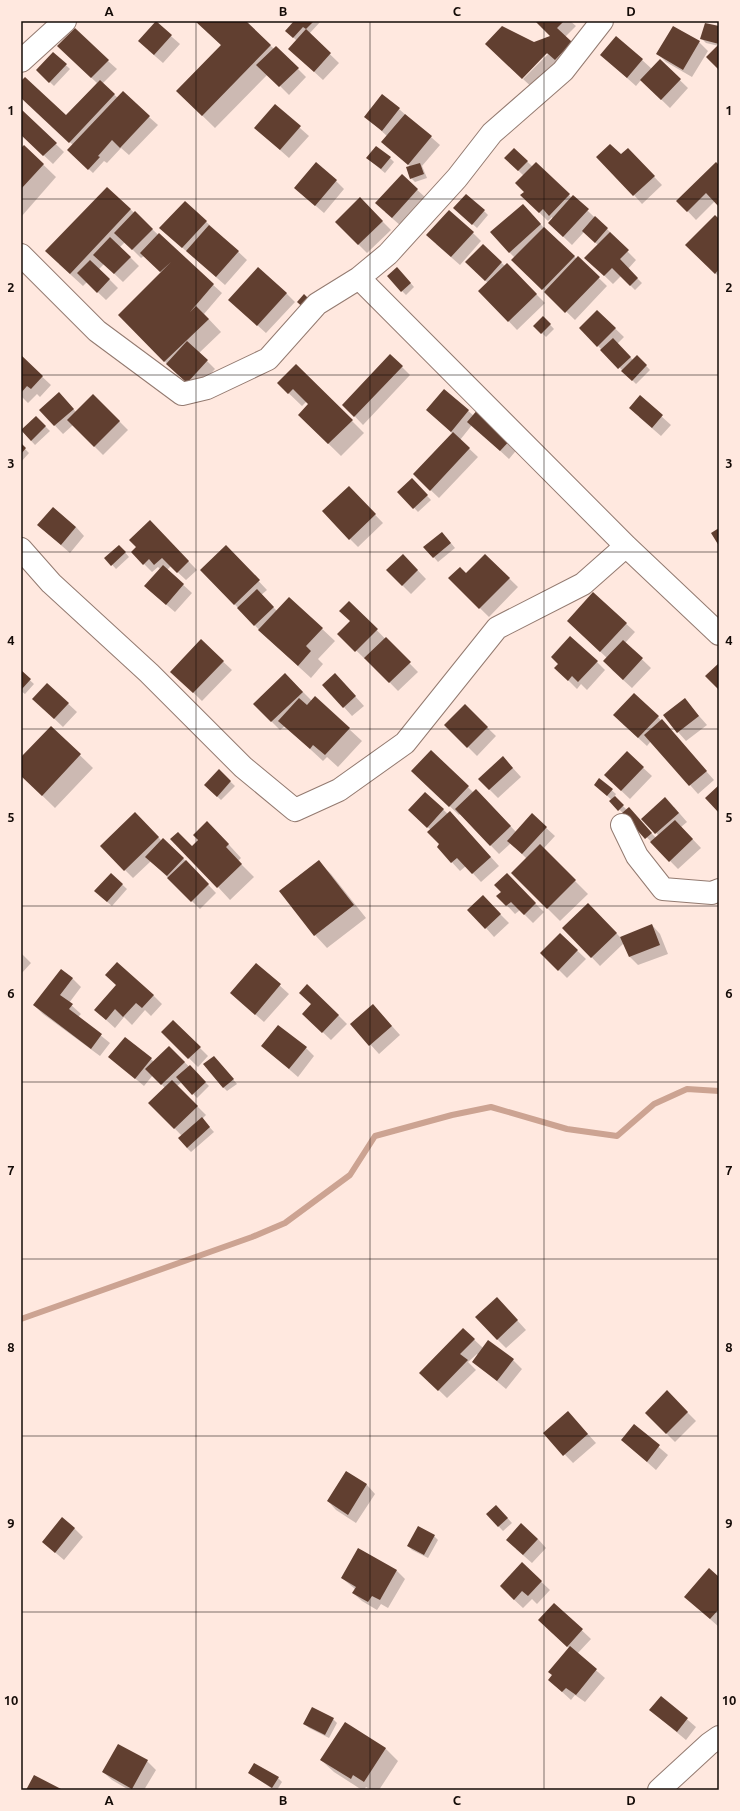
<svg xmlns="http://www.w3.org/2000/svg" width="740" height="1811" font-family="Ubuntu,sans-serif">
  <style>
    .shadow { fill: #0003 }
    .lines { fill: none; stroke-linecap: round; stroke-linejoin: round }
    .stream { stroke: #cca392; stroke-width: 6 }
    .building { fill: #613f30 }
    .minor-casing { stroke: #937a70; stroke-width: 24 }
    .minor { stroke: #fff; stroke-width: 22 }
    .grid { fill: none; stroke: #140b07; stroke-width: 1; stroke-opacity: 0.55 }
    .neatline { fill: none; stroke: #140b07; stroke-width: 1.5 }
    .grid-label { font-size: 13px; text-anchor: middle; font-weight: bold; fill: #140b07 }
  </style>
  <rect width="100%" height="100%" fill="#ffe8df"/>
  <path class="shadow" d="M196,21H245L274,49L276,47L306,77L289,95L268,74L215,128L177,91L222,46Z
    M296,21H321L309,34L339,63L323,80L298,57L297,41L287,31Z
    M536,21H570L576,26L565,37L572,43L536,91L523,79L548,54H545L534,43L551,36Z
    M156,23L180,44L163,63L148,50Z
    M719,27V68V46L706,43L702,39Z
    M699,42L708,51L692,77L666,62L658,54Z
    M53,53L70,69L54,86L37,70Z
    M67,55L108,61L117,69L102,84L118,98L149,117L158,125L129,155L121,148L107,163L104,161L93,173L68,150L73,145L21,97V83L66,117L97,83Z
    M601,55L642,60L652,69L660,61L688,88L670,108L641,80L636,86Z
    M275,106L309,136L289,158L255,128Z
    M399,109L440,145L422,166L427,178L415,182L411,178V167L382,142L387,136L366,117Z
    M21,110L64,152L53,164L21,134Z
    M24,146L56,177L21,217V149Z
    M514,149L533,167L536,164L572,198L573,197L607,229L611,233L610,234L636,260L628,269L642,283L635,290L621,276L613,284L586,258L598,245L584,232L572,245L549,223L553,219L552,217L548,221L521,195L525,192L524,176L505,158Z
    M621,156L636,158L662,185L642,204L634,195Z
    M367,158H390L394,162L385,173Z
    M719,166V205L715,201L696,220L678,201Z
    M402,176L426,198L401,226L385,212Z
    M336,181L344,189L324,213L295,188Z
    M107,188L222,293L204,314L221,332L199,353L215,369L196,390L177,374L119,315L162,273L144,256L141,258L125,242L120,247L139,266L123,282L104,264L99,269L118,288L106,300L87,282L83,286L59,264Z
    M360,199L391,230L367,253L336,222Z
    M185,202L247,260L225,285L169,236Z
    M484,211L488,215L477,228L459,212Z
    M531,214L544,228L577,259L578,258L607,286L575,320L513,260L515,258L509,252Z
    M719,221V277L687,245Z
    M473,233L481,241L460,265L436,244Z
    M483,246L505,266L507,265L545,303L517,330L480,291L488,283L475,271Z
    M401,272L414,287L406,295L402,291Z
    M286,293L295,302L266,333L238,308Z
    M597,311L624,337L617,344L633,360L637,356L650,370L636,384L580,328Z
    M543,317L554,329L546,337L535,326Z
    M21,357L51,385L40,397L37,394L28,403L21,396Z
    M296,365L364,433L341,456L299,415L309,404L307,401L302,406L278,383Z
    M402,367L410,375L363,425L344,405Z
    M444,390L474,416L519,447L509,459L472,425L460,440L478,457L439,498L423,483L453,434L427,410Z
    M93,395L128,430L103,455L73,425L63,434L40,410L67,402L76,412Z
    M640,397L671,425L661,436L639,417Z
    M36,417L50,431L35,445L22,431Z
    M21,445L29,453L21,462Z
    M412,480L431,500L418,512L399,492Z
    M357,496L383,523L358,547L350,539Z
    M150,522L197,570L186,580L171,566L167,570L192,593L175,612L154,594L160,569L158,567L152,572L132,552L137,547Z
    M38,525L76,527L84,536L70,553Z
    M446,537L455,548L438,562L425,547Z
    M226,547L267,590L261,595L277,611L289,598L335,641L318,659L323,664L311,678L263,634L202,570Z
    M123,550L129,557L116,569L106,558Z
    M403,555L426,579L411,594L387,570Z
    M485,555L518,587L489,617L449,578L466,575Z
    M593,593L635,632L625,643L651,668L632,688L612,670L607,658L576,629Z
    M349,602L418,672L398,691L366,658L365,659L339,634L351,621Z
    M201,641L232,670L202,701L172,672Z
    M597,662L605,670L587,690L581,684L577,689L564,676Z
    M21,672L34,684L25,694L21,691Z
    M285,674L312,701L349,729L362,741L338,767L327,757L323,761L285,726L280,730L254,704Z
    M343,683L364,706L352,716L324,685Z
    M47,684L77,712L63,727L42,707Z
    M685,700L707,725L686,741L678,732Z
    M465,706L496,736L477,756L446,725Z
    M658,717L714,780L698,794L651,741L647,746L623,724Z
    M51,727L93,768L55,808L21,775V758Z
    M431,751L474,793L485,799L516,832L532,815L555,836L543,849L588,894L560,921L512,873L527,859L511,843L499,854L460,814L459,815L421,779Z
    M627,753L652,776L630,799L614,784Z
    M511,766L521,777L498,798L489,789Z
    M219,771L235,786L221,800L205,785Z
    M600,780L616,794L614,797L627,810L629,809L656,838L659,836L643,819L674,807L687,822L681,827L701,848L678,869L611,801L612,800L599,789Z
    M425,793L448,814L458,821L499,866L481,882L466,866L460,871L438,847L440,844L431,830L418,819Z
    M135,814L162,841L183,858L216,893L200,909L151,861L133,878L101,846Z
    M220,835L241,858L238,861L254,877L230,900L218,887L192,848Z
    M319,862L331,874L366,918L327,948L315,935Z
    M111,874L127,889L112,906L99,895Z
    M506,875L544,912L533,923L520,910L515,914L498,896L502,892Z
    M483,897L509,923L494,937L486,928Z
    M588,905L621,938L652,925L660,934L668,954L638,965L630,957L624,943L600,966L564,928Z
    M560,934L586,959L567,978L542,953Z
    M21,953L31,963L21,974Z
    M256,964L289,994L264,1022L231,993Z
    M72,978L81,987L69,1003L81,1014L78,1017L110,1043L100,1056L43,1014L34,1005Z
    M153,995L162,1004L151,1016L145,1010L132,1025L124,1017L115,1028L95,1010Z
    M373,1005L400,1035L379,1054L352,1024Z
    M338,1015L347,1024L331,1040L312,1022Z
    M173,1021L208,1056L198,1067L162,1032Z
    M262,1046L306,1048L314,1056L298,1077Z
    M169,1047L209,1086L197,1098L182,1082L177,1086L206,1115L202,1119L214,1132L191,1152L187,1148L182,1136L150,1103L165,1088L153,1075L144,1086L110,1057L151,1059L154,1062Z
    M218,1061L237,1084L227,1091L223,1087Z
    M505,1307L526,1330L506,1348L497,1339Z
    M463,1329L483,1348L513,1360L522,1369L506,1389L473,1361L478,1355L477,1354L468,1362L476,1370L447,1398L421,1373Z
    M667,1392L696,1421L675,1442L646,1413Z
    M576,1421L596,1443L573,1463L544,1433Z
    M634,1426L668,1455L656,1470L622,1440Z
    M346,1472L367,1485L375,1494L356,1523L336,1510L328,1501Z
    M500,1510L512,1523L503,1531L487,1514Z
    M74,1528L83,1537L64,1560L43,1542Z
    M434,1536L438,1540L428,1558L412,1550L408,1546Z
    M538,1539L546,1548L532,1563L516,1549Z
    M359,1549L397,1571L405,1579L388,1608L381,1604L377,1610L362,1601L353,1593L355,1589L342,1578Z
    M522,1564L550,1590L537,1604L532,1599L523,1608L509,1595Z
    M719,1578V1627L685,1597Z
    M554,1604L591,1639L577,1654L605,1678L585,1702L575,1695L571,1700L549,1680L569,1648L548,1629Z
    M661,1697L696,1727L686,1740L650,1710Z
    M333,1719L337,1723L329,1738L309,1728L305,1724Z
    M385,1748L398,1761L379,1790H372L366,1787L364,1790H362L334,1772L321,1760Z
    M147,1761L156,1770L144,1790H129L112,1780L103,1772Z
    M249,1773L278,1778L282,1782L277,1790H274Z"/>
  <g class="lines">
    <path class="stream" d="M21,1319L252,1237L285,1223L350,1175L375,1136L452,1115L491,1107L567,1129L617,1136L654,1104L687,1089L719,1091"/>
  </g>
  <path class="building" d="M156,21L172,35L154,55L138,41Z
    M195,21H246L271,45L202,116L176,91L221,45Z
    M294,21H314L306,29L303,27L293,38L285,31Z
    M535,21H564L557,28L572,42L555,60L547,53L522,79L485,44L502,26L534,42L550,36Z
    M705,23L719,26V44L700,39Z
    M673,26L700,41L683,70L656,54Z
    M75,28L109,60L91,78L57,46Z
    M306,29L331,53L314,72L288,49Z
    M616,36L643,59L627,78L600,55Z
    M719,44V70L706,57Z
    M276,46L299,68L279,87L256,65Z
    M53,52L67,64L49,83L36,70Z
    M660,59L681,79L661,100L640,80Z
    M25,77L66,115L100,80L115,94L69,143L21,98V81Z
    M123,91L150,116L120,148L112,140L98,156L100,157L88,170L67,150Z
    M382,94L400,108L382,131L364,117Z
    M275,104L301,126L280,150L254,128Z
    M21,109L57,143L43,156L21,135Z
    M405,114L432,136L408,165L381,142Z
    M610,144L621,154L628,148L655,176L633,196L596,157Z
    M24,145L44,164L21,189V148Z
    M376,146L391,157L381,169L366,158Z
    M514,148L528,161L518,171L504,158Z
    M316,162L337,180L315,206L294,188Z
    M536,162L570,194L549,216L543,209L539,213L520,195L524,192L515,183Z
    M716,162L719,165V207L706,193L687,212L676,201Z
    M420,163L424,174L410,179L406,167Z
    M402,174L418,189L392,218L375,203Z
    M107,187L131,209L70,274L45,251Z
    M466,194L485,210L472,225L453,208Z
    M573,195L589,209L563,237L548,223Z
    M360,197L383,221L358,245L335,222Z
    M185,201L207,221L182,248L159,228Z
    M523,204L541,224L509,253L490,232Z
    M449,210L474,232L451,257L426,235Z
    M135,211L153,229L132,250L114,233Z
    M715,215L719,219V269L715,274L685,245Z
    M595,216L608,228L595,243L582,231Z
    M209,225L239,251L216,277L186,251Z
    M544,227L575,256L542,290L511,260Z
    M610,232L629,250L620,259L638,278L630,286L612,268L604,276L584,258Z
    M159,233L214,284L190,312L196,306L209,319L164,362L118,315L171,262L160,272L140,253Z
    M110,237L131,257L114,274L93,255Z
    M483,244L502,262L485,281L465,262Z
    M578,256L600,277L565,313L544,292Z
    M90,260L110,279L97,293L77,273Z
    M507,263L537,294L508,322L478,291Z
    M258,267L287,293L257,326L228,300Z
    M397,267L411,283L401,292L387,276Z
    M304,294L313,303L306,310L297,302Z
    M597,310L616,328L597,347L579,328Z
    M543,316L551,324L541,334L533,326Z
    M613,338L631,357L618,369L600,350Z
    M187,341L208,360L187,383L166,364Z
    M390,354L403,366L354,417L342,405Z
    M21,355L43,376L31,389L27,386L21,393Z
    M637,355L647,365L632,381L621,371Z
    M296,364L353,420L328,444L298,415L308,404L293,389L288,394L277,383Z
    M444,389L469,410L451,432L426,410Z
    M59,392L74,409L54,426L39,410Z
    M93,394L120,421L94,447L67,420Z
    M640,395L663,415L652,428L629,408Z
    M479,408L512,438L500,451L467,422Z
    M36,416L46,426L31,441L21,430Z
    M453,432L470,448L430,491L413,474Z
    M21,443L26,448L21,454Z
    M412,478L428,495L413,509L397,492Z
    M349,486L376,514L349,540L322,511Z
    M53,507L76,527L61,545L37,525Z
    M150,520L189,561L177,573L162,558L154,565L149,559L143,565L131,552L136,547L129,540Z
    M719,528V546L711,533Z
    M442,532L451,543L433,558L423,547Z
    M119,545L126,552L111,566L104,558Z
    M226,545L260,580L234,605L200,570Z
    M403,554L418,570L402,586L386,570Z
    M485,554L510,578L479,609L448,578L460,567L466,573Z
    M163,565L184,584L166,605L144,586Z
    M257,589L274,607L254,626L237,608Z
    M593,592L627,623L600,652L567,621Z
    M289,597L323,628L306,646L311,651L298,666L258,630Z
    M349,601L378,629L355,652L337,634L350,621L339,611Z
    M570,636L598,661L578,682L572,676L568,681L554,668L558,664L551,657Z
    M386,637L411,662L389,683L364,658Z
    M201,639L224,661L193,693L170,672Z
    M623,640L643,658L623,680L603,661Z
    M719,663V690L705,676Z
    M21,670L31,679L21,690Z
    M285,673L303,692L271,722L253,704Z
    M335,673L356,696L343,708L322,685Z
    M47,683L69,703L54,719L32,699Z
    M634,693L659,716L638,738L613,715Z
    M315,696L350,728L325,755L313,745L310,749L278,721L299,698L307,705Z
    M685,698L699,716L677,733L663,715Z
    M465,704L488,727L467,748L444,725Z
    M662,719L707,771L689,786L644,735Z
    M51,726L81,754L42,796L21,776V757Z
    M431,750L469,786L449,807L411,771Z
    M627,751L644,767L621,791L604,775Z
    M503,756L513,768L489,790L478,779Z
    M219,769L231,781L217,797L204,785Z
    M599,778L613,789L607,796L594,785Z
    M719,785V813L705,798Z
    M476,789L511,826L490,846L455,809Z
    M425,792L444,809L427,828L408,810Z
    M615,796L624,805L618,811L609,801Z
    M665,797L679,813L655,834L641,819Z
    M629,807L652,833L645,839L622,813Z
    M450,811L491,857L472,874L457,858L451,863L437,847L439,844L427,832Z
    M135,812L159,837L124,871L100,846Z
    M532,813L547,827L522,854L507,841Z
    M675,820L693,839L669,862L650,842Z
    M207,821L229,844L226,847L242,864L217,888L170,839L178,832L192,846L198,840L193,835Z
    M163,838L184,858L167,876L145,857Z
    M540,844L576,880L547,909L511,873Z
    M186,860L209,884L191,902L167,878Z
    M319,860L354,905L314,936L279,891Z
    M111,873L123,884L107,902L94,891Z
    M507,873L536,903L524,915L511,902L506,906L496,896L501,892L494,885Z
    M483,895L501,914L485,929L467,910Z
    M588,903L617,933L591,958L562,928Z
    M652,924L660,945L629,957L620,937Z
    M560,933L578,950L558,971L540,953Z
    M117,962L154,995L142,1008L136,1003L123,1017L115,1009L106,1020L94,1010L116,985L105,975Z
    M256,963L281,984L255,1015L230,993Z
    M61,969L73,978L60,995L73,1004L69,1009L102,1034L91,1049L33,1005Z
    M307,984L339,1015L322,1033L302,1014L311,1004L299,993Z
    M373,1004L392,1026L369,1046L350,1024Z
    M173,1020L201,1047L188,1059L161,1032Z
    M278,1025L307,1047L289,1069L261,1046Z
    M125,1037L152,1058L135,1079L108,1057Z
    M169,1046L185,1062L161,1085L145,1069Z
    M214,1056L234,1079L223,1088L203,1064Z
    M190,1065L206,1082L192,1095L176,1077Z
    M172,1080L198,1106L174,1129L148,1103Z
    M202,1117L210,1127L187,1148L178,1138Z
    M497,1297L518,1320L497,1340L475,1317Z
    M463,1328L475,1339L460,1354L468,1360L438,1391L419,1373Z
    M488,1340L514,1359L497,1381L472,1362Z
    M667,1390L688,1412L666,1434L645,1413Z
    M568,1411L588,1434L563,1456L543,1433Z
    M634,1424L660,1445L647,1462L621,1440Z
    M346,1471L367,1484L348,1515L327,1501Z
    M496,1505L508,1518L498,1527L486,1514Z
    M62,1517L75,1528L55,1553L42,1542Z
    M521,1523L538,1539L523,1555L506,1540Z
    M418,1526L435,1535L424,1555L407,1546Z
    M358,1548L397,1570L380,1600L372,1596L368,1602L352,1593L356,1587L341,1578Z
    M522,1562L542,1581L528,1596L522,1591L514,1600L500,1586Z
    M709,1568L719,1577V1609L710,1619L684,1597Z
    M554,1603L583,1629L567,1647L538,1620Z
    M570,1646L597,1669L576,1695L566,1688L562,1692L548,1680L552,1675L548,1672Z
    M661,1696L688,1718L677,1732L649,1710Z
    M312,1707L334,1718L325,1735L303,1724Z
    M345,1722L386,1748L364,1782L353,1775L351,1779L320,1760Z
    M118,1744L148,1760L132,1789L102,1772Z
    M254,1763L279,1777L272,1788L248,1773Z
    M34,1775L63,1790H26Z"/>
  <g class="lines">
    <g class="minor-casing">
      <path id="minor" d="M21,61L65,21
        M21,255L97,331L182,394L207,388L268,359L317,304L359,278L388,254L457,178L492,133L563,71L602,21
        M359,278L626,546L719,634
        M21,549L51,583L149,673L243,767L295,810L339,790L405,743L497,628L583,584L626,546
        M622,825L637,856L663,889L712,893L719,890
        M659,1790L709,1744L719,1737"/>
    </g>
    <use href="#minor" class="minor"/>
  </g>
  <path class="grid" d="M196,21V1790M370,21V1790M544,21V1790M21,199H719M21,375H719M21,552H719M21,729H719M21,906H719M21,1082H719M21,1259H719M21,1436H719M21,1612H719"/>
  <rect width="740" height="1811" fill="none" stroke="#ffe8df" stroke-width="44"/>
  <rect x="22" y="22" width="696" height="1767" class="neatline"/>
  <g class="grid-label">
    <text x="109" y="16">A</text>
    <text x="283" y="16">B</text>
    <text x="457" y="16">C</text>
    <text x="631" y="16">D</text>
    <text x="11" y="115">1</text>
    <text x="729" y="115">1</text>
    <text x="11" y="292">2</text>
    <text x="729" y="292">2</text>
    <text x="11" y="468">3</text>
    <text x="729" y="468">3</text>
    <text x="11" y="645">4</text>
    <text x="729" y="645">4</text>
    <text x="11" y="822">5</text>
    <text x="729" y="822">5</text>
    <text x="11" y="998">6</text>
    <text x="729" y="998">6</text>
    <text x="11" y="1175">7</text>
    <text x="729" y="1175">7</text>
    <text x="11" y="1352">8</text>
    <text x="729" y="1352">8</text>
    <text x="11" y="1528">9</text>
    <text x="729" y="1528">9</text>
    <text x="11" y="1705">10</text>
    <text x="729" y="1705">10</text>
    <text x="109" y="1805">A</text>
    <text x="283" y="1805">B</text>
    <text x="457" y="1805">C</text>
    <text x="631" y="1805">D</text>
  </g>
</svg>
